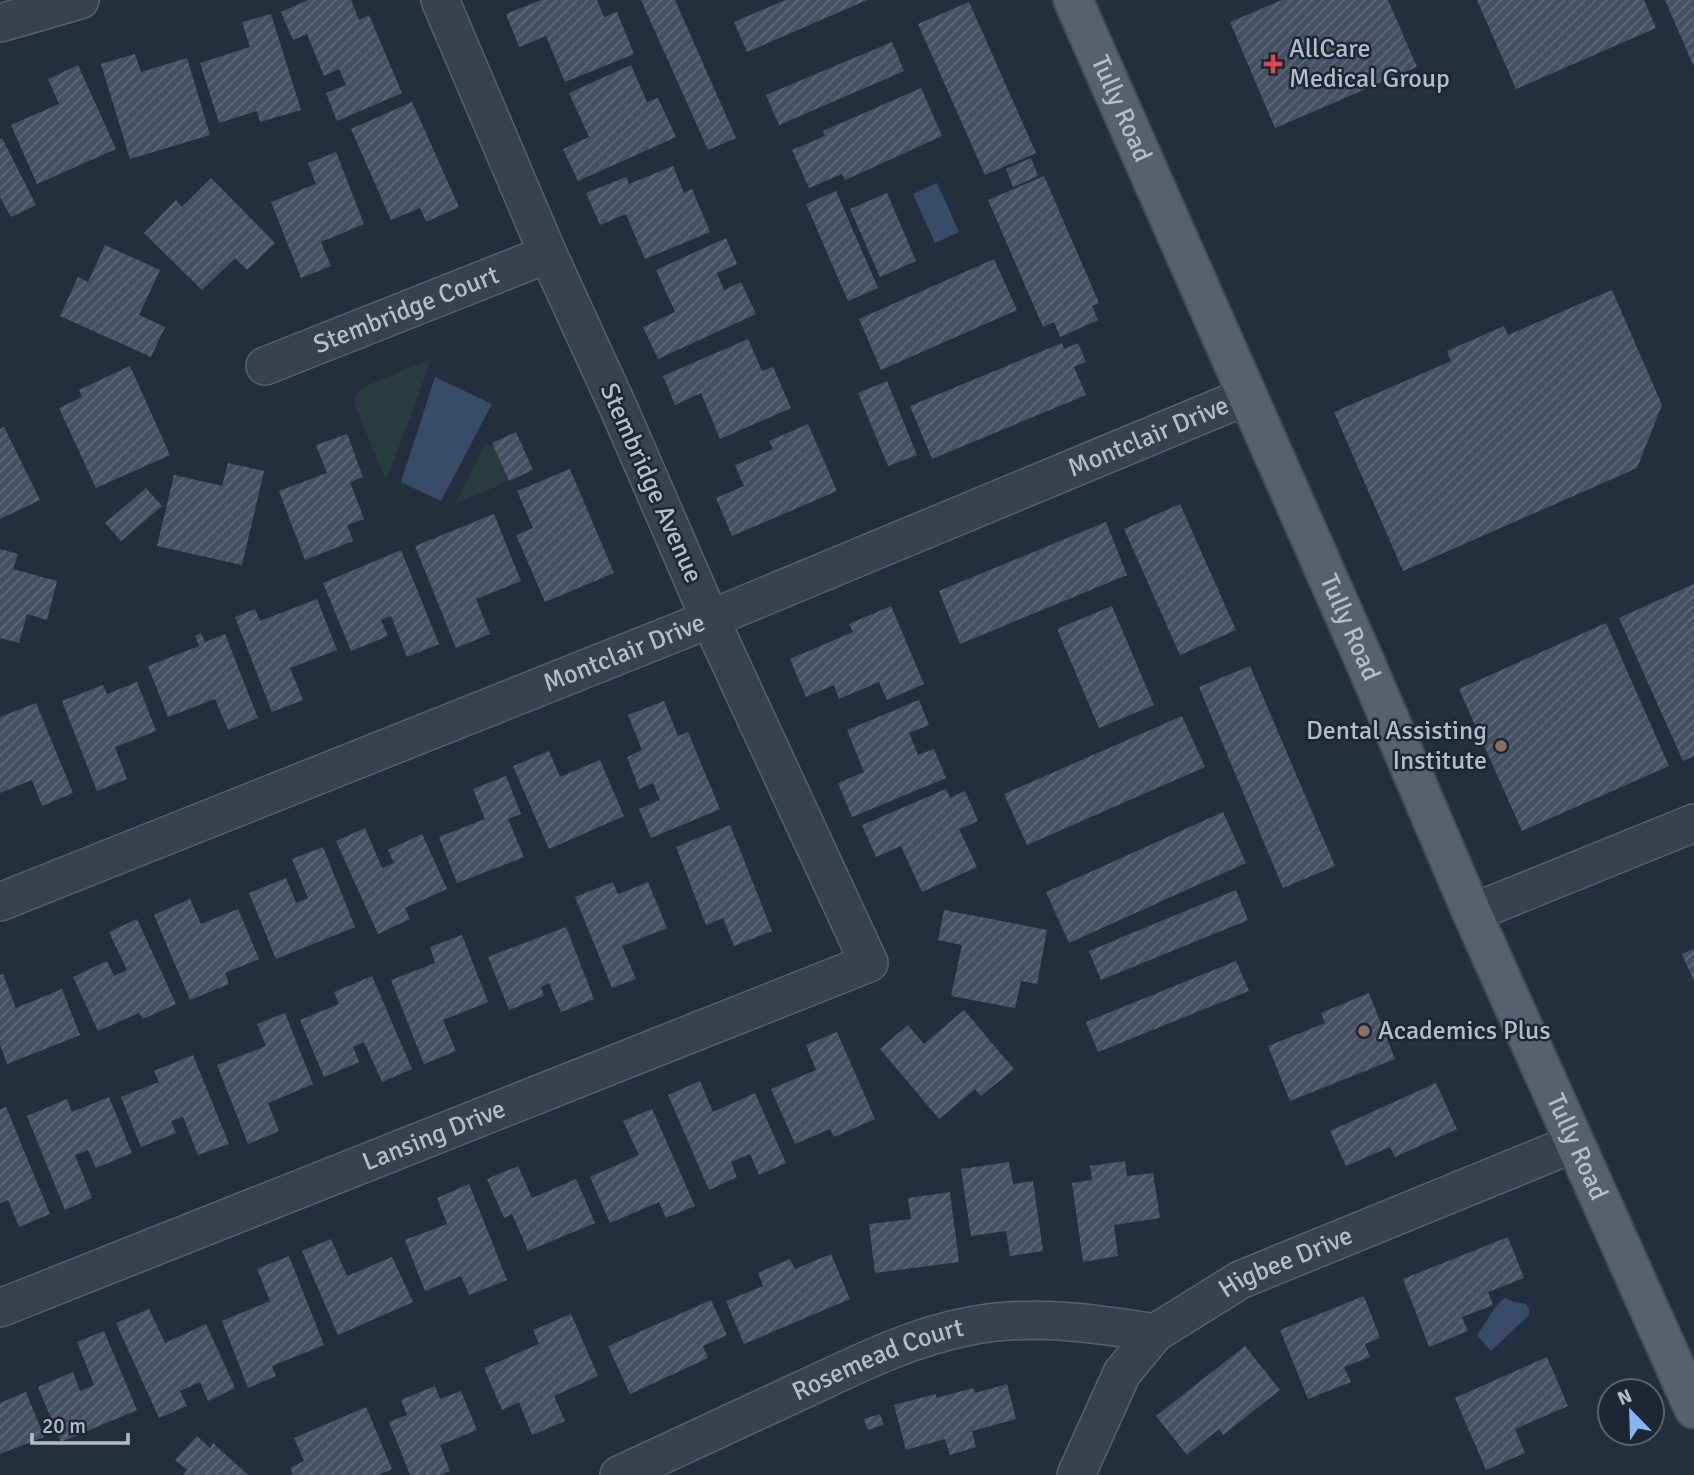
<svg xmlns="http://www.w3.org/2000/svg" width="1694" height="1475" font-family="Signika,sans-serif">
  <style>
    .green { fill: #263c3f }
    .water { fill: #394c67 }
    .building { fill: url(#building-hatch) }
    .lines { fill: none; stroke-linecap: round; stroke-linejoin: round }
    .minor-casing { stroke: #565f6c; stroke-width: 40 }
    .major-casing { stroke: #414a57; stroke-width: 42 }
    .minor { stroke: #38414e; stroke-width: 37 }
    .major { stroke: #56606e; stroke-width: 38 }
    .health-dot { fill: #e0444e; stroke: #1d2633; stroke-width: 2.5 }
    .education-dot { fill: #8d6e63; stroke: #1d2633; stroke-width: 2.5 }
    .labels { text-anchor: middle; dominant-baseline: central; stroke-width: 5; stroke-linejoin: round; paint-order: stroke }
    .poi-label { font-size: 26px; fill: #b4bcc9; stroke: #1d2633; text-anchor: start }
    .street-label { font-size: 26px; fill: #b4bcc9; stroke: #1d2633 }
  </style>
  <defs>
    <pattern id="building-hatch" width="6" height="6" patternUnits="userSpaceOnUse" patternTransform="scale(1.75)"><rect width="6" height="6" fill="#455162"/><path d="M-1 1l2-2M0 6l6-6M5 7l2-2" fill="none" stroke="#5d6877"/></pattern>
  </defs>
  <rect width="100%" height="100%" fill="#242f3e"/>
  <path class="green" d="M432,358L386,481L355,405C353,393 360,390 369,385Z
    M485,444L494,447L509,481L455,504Z"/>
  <path class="water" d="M937,183L959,232L935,243L913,194Z
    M435,377L492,404L441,501L401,482Z
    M1505,1298L1514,1302L1526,1304L1529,1309V1315L1491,1351L1477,1335C1485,1325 1495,1304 1505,1298Z"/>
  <path class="building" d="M308,0H351L359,20L369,15L402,93L337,121L326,93L346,85L339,69L324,76L307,34L293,40L281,12Z
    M541,0H597L604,17L617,12L634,54L565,82L546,36L519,47L506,14Z
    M641,0H675L736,138L708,150Z
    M785,0H867L747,52L734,22Z
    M1282,0H1388L1417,67L1275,128L1230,22Z
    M1477,0H1644L1656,28L1516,89Z
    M1665,0H1694V67Z
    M969,2L1036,153L985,175L918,24Z
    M271,14L301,110L260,122L257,111L219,123L200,63L250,47L242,22Z
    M892,42L904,71L779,125L766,95Z
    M135,54L141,72L187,58L210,135L130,159L101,64Z
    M78,65L116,149L37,184L11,125L59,104L48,79Z
    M631,65L647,102L658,98L676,137L578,181L563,149L589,137L569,93Z
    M921,88L942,136L845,180L842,174L809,188L792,150L825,136L823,131Z
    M412,102L459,207L426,222L420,208L391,220L351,129Z
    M2,138L36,205L11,217L0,197V139Z
    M336,152L364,224L321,242L331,266L301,278L271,202L316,184L308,163Z
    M1031,158L1038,176L1013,187L1006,169Z
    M673,166L684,193L692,189L710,232L645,259L626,214L600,225L586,193L626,177L629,184Z
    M1044,176L1099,303L1092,306L1098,320L1060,337L1054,322L1043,327L988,200Z
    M211,178L275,243L247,270L235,258L202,290L144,233L176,200L182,207Z
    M836,191L878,288L848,301L806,204Z
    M887,193L916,261L880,277L850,209Z
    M726,238L737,264L717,273L724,290L741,282L756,314L658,359L643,327L675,312L656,270Z
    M105,245L160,270L139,315L165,327L151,357L60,316L78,277L88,282Z
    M994,259L1017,310L881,370L859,319Z
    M1612,290L1662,405L1637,468L1403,571L1334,412L1451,361L1447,351L1504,326L1508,335Z
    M748,339L762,371L773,367L791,408L720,439L701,393L675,405L663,376Z
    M1062,343L1064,349L1078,343L1086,362L1074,367L1086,395L932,459L910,406Z
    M130,366L170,455L96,488L59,408L82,397L79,390Z
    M887,381L917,455L888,466L858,393Z
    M808,424L837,491L732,536L716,498L744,486L735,465L773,449L769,441Z
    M4,427L40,500L0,519V429Z
    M516,432L533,470L509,481L492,443Z
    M347,434L363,477L350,482L364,519L347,525L353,541L305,560L279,491L327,473L316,445Z
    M228,463L264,471L242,565L157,546L174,475L222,486Z
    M570,469L614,573L545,602L516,535L533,528L517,491Z
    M146,488L162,506L121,541L105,523Z
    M1180,504L1236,630L1180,655L1124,529Z
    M494,514L521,581L476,599L490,634L456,648L415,546Z
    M1106,522L1127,575L960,644L939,591Z
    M0,549L18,554L13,569L57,581L47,620L27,614L19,643L0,638Z
    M401,550L439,644L407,657L391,616L381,620L388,636L351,651L323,583Z
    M1694,584V756L1683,761L1619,618Z
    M317,599L337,650L290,668L303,700L272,712L235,617L255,609L260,621Z
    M891,606L924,684L887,700L879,682L839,699L834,685L806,697L790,659L853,632L849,624Z
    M1112,606L1154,705L1099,728L1057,629Z
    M1606,623L1669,766L1522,831L1459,689Z
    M201,633L205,642L225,634L258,718L228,730L215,699L168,717L148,666L199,646L195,636Z
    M1250,666L1335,866L1283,888L1199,687Z
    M137,682L156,731L115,747L127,779L97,791L62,701L103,685L107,694Z
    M919,700L929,725L909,733L918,755L934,749L946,778L852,817L838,783L864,772L847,730Z
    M664,701L678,736L688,732L720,809L651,838L639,809L660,800L653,783L639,789L627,757L642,750L628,715Z
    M36,703L73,793L42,806L32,780L0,793V717Z
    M1182,716L1205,767L1027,845L1004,794Z
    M549,751L560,777L600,760L624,816L549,849L513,766Z
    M506,776L521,814L508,819L524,857L457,883L439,837L485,819L473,789Z
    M946,789L950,798L965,791L978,821L959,829L977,867L922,892L901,846L876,857L862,825Z
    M1223,812L1246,863L1069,943L1046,892Z
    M730,825L772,931L734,946L723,918L706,925L676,847Z
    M365,828L382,868L394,863L388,850L422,834L447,889L405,908L410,919L378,934L336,841Z
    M323,847L355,927L276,959L249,893L286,878L296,903L308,898L292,859Z
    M613,882L618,894L648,882L667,928L622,946L636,979L612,988L575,897Z
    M1236,890L1248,920L1101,980L1089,951Z
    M190,899L201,924L238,909L259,959L225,973L229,984L190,1000L154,915Z
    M944,910L1047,930L1037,984L1021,981L1015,1008L951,996L962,945L938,940Z
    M137,919L176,1004L143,1019L139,1013L98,1031L73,977L107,961L114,976L127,970L109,932Z
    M566,927L594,999L561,1012L549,983L541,987L544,996L509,1010L488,957Z
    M462,935L488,1002L443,1020L456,1051L424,1064L391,980L435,963L430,947Z
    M1694,949V982L1682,954Z
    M1236,961L1249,991L1098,1052L1086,1022Z
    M3,974L16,1008L62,989L80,1035L7,1064L0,1045V975Z
    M372,976L412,1069L382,1082L364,1042L353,1047L359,1062L324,1077L300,1020L339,1004L334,992Z
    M1369,993L1395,1059L1290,1101L1268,1046L1325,1023L1321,1013Z
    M964,1010L1014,1069L981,1096L975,1089L939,1119L880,1049L908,1025L924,1044Z
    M285,1013L313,1084L268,1103L279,1131L248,1144L217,1065L266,1046L257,1024Z
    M837,1032L875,1119L834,1137L830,1129L795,1144L771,1089L816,1070L806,1045Z
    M193,1055L229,1144L198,1155L183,1117L171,1121L176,1133L141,1147L121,1097L159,1082L154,1071Z
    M700,1081L713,1112L755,1093L786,1163L759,1175L750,1154L731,1162L737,1177L709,1190L668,1095Z
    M1436,1083L1457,1129L1395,1157L1390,1147L1346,1166L1330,1131Z
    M109,1097L132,1153L96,1168L88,1150L75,1155L92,1198L65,1210L27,1116L67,1099L72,1112Z
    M6,1107L50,1214L19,1227L8,1200L0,1203V1109Z
    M652,1109L695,1206L666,1218L659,1202L610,1223L590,1177L639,1155L623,1121Z
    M1125,1161L1127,1176L1153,1173L1160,1218L1114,1225L1118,1256L1083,1262L1072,1183L1092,1180L1090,1166Z
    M1009,1162L1013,1184L1033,1181L1043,1251L1010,1256L1006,1231L971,1236L961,1169Z
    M518,1166L532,1198L576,1179L595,1223L528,1251L512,1214L504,1218L487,1179Z
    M469,1184L507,1280L469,1295L461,1276L425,1291L405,1240L447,1224L437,1198Z
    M950,1192L959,1262L875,1273L869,1224L911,1219L908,1198Z
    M1508,1237L1524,1278L1488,1292L1493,1305L1462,1317L1468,1331L1429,1347L1403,1279Z
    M331,1239L347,1276L392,1257L413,1302L338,1335L302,1251Z
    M831,1254L850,1299L744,1344L726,1301L763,1286L758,1273L790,1259L795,1269Z
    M289,1256L324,1345L272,1366L276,1376L248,1388L222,1321L270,1301L257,1269Z
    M1364,1296L1380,1338L1365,1344L1370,1357L1344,1367L1351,1382L1308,1399L1280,1330Z
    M711,1300L727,1335L703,1346L708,1358L630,1394L608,1346Z
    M149,1309L165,1343L206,1324L235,1388L208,1401L200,1382L180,1391L187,1406L159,1418L116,1323Z
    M571,1314L598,1376L554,1396L565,1421L532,1435L519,1402L502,1410L484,1368L539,1344L533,1330Z
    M104,1331L137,1410L61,1442L38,1387L73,1372L80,1391L94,1385L77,1342Z
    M1245,1346L1280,1390L1223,1435L1219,1429L1187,1455L1156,1416Z
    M1547,1357L1568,1406L1515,1429L1525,1453L1486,1470L1455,1398Z
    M1007,1384L1016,1419L972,1431L976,1447L950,1455L945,1439L906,1450L894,1405L936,1394V1398L973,1388L975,1393Z
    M435,1386L440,1399L461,1391L477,1430L440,1445L450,1471L441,1475H410L389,1422L407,1415L401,1400Z
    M26,1392L44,1437L0,1454V1403Z
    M366,1407L392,1469L379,1475H293L290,1468L304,1461L294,1438Z
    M880,1414L884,1425L868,1430L864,1419Z
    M197,1436L210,1448L213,1443L248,1475H183L187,1470L175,1460Z"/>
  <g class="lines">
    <g class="minor-casing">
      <g id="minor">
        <path d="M0,23L80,0"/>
        <path id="s1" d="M265,366L548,254"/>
        <path id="s2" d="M0,902L710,619L1247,396"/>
        <path d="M1472,913L1694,823"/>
        <path id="s3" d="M0,1308L869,963L710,619L619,409L548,254L440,0"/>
        <path id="s4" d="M619,1475C680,1447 741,1418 802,1390C856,1365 911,1337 970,1326C1031,1314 1094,1323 1155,1333"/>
        <path id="s5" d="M1076,1475L1122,1373L1155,1333L1240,1280L1575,1143"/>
      </g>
    </g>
    <g class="major-casing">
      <g id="major">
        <path id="s6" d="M1073,0L1365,662L1472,913L1694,1409"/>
      </g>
    </g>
    <use href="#minor" class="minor"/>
    <use href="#major" class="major"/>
  </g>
  <path class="health-dot" d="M1269.5 53.5h7v7h7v7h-7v7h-7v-7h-7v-7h7z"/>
  <g class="education-dot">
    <circle cx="1501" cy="746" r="7"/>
    <circle cx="1364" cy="1031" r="7"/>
  </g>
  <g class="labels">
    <g class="poi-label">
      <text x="1289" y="49">AllCare<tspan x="1289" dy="30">Medical Group</tspan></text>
      <text x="1487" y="731" text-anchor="end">Dental Assisting<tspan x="1487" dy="30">Institute</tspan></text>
      <text x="1378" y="1031">Academics Plus</text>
    </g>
    <g class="street-label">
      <text stroke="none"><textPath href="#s6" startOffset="119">Tully Road</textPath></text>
      <text stroke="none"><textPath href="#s1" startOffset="152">Stembridge Court</textPath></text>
      <text stroke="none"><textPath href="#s2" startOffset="1239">Montclair Drive</textPath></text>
      <text transform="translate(651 483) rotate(66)">Stembridge Avenue</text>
      <text stroke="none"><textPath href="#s6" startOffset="686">Tully Road</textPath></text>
      <text stroke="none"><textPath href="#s2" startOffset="672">Montclair Drive</textPath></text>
      <text stroke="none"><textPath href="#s3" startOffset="467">Lansing Drive</textPath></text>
      <text stroke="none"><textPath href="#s6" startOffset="1253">Tully Road</textPath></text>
      <text stroke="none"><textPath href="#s5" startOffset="313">Higbee Drive</textPath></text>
      <text stroke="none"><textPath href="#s4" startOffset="284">Rosemead Court</textPath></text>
    </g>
  </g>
  <g transform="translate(1631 1412) rotate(337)"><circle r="33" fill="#1d2633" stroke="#59626f" stroke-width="2"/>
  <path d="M0-5L12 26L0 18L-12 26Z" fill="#8ab4f8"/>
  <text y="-10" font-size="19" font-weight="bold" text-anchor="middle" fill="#b4bcc9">N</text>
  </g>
  <path d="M32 1433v10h96v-10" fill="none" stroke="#b4bcc9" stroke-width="3.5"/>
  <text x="42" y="1433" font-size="21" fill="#b4bcc9" stroke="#1d2633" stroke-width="5" paint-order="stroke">20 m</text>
</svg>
